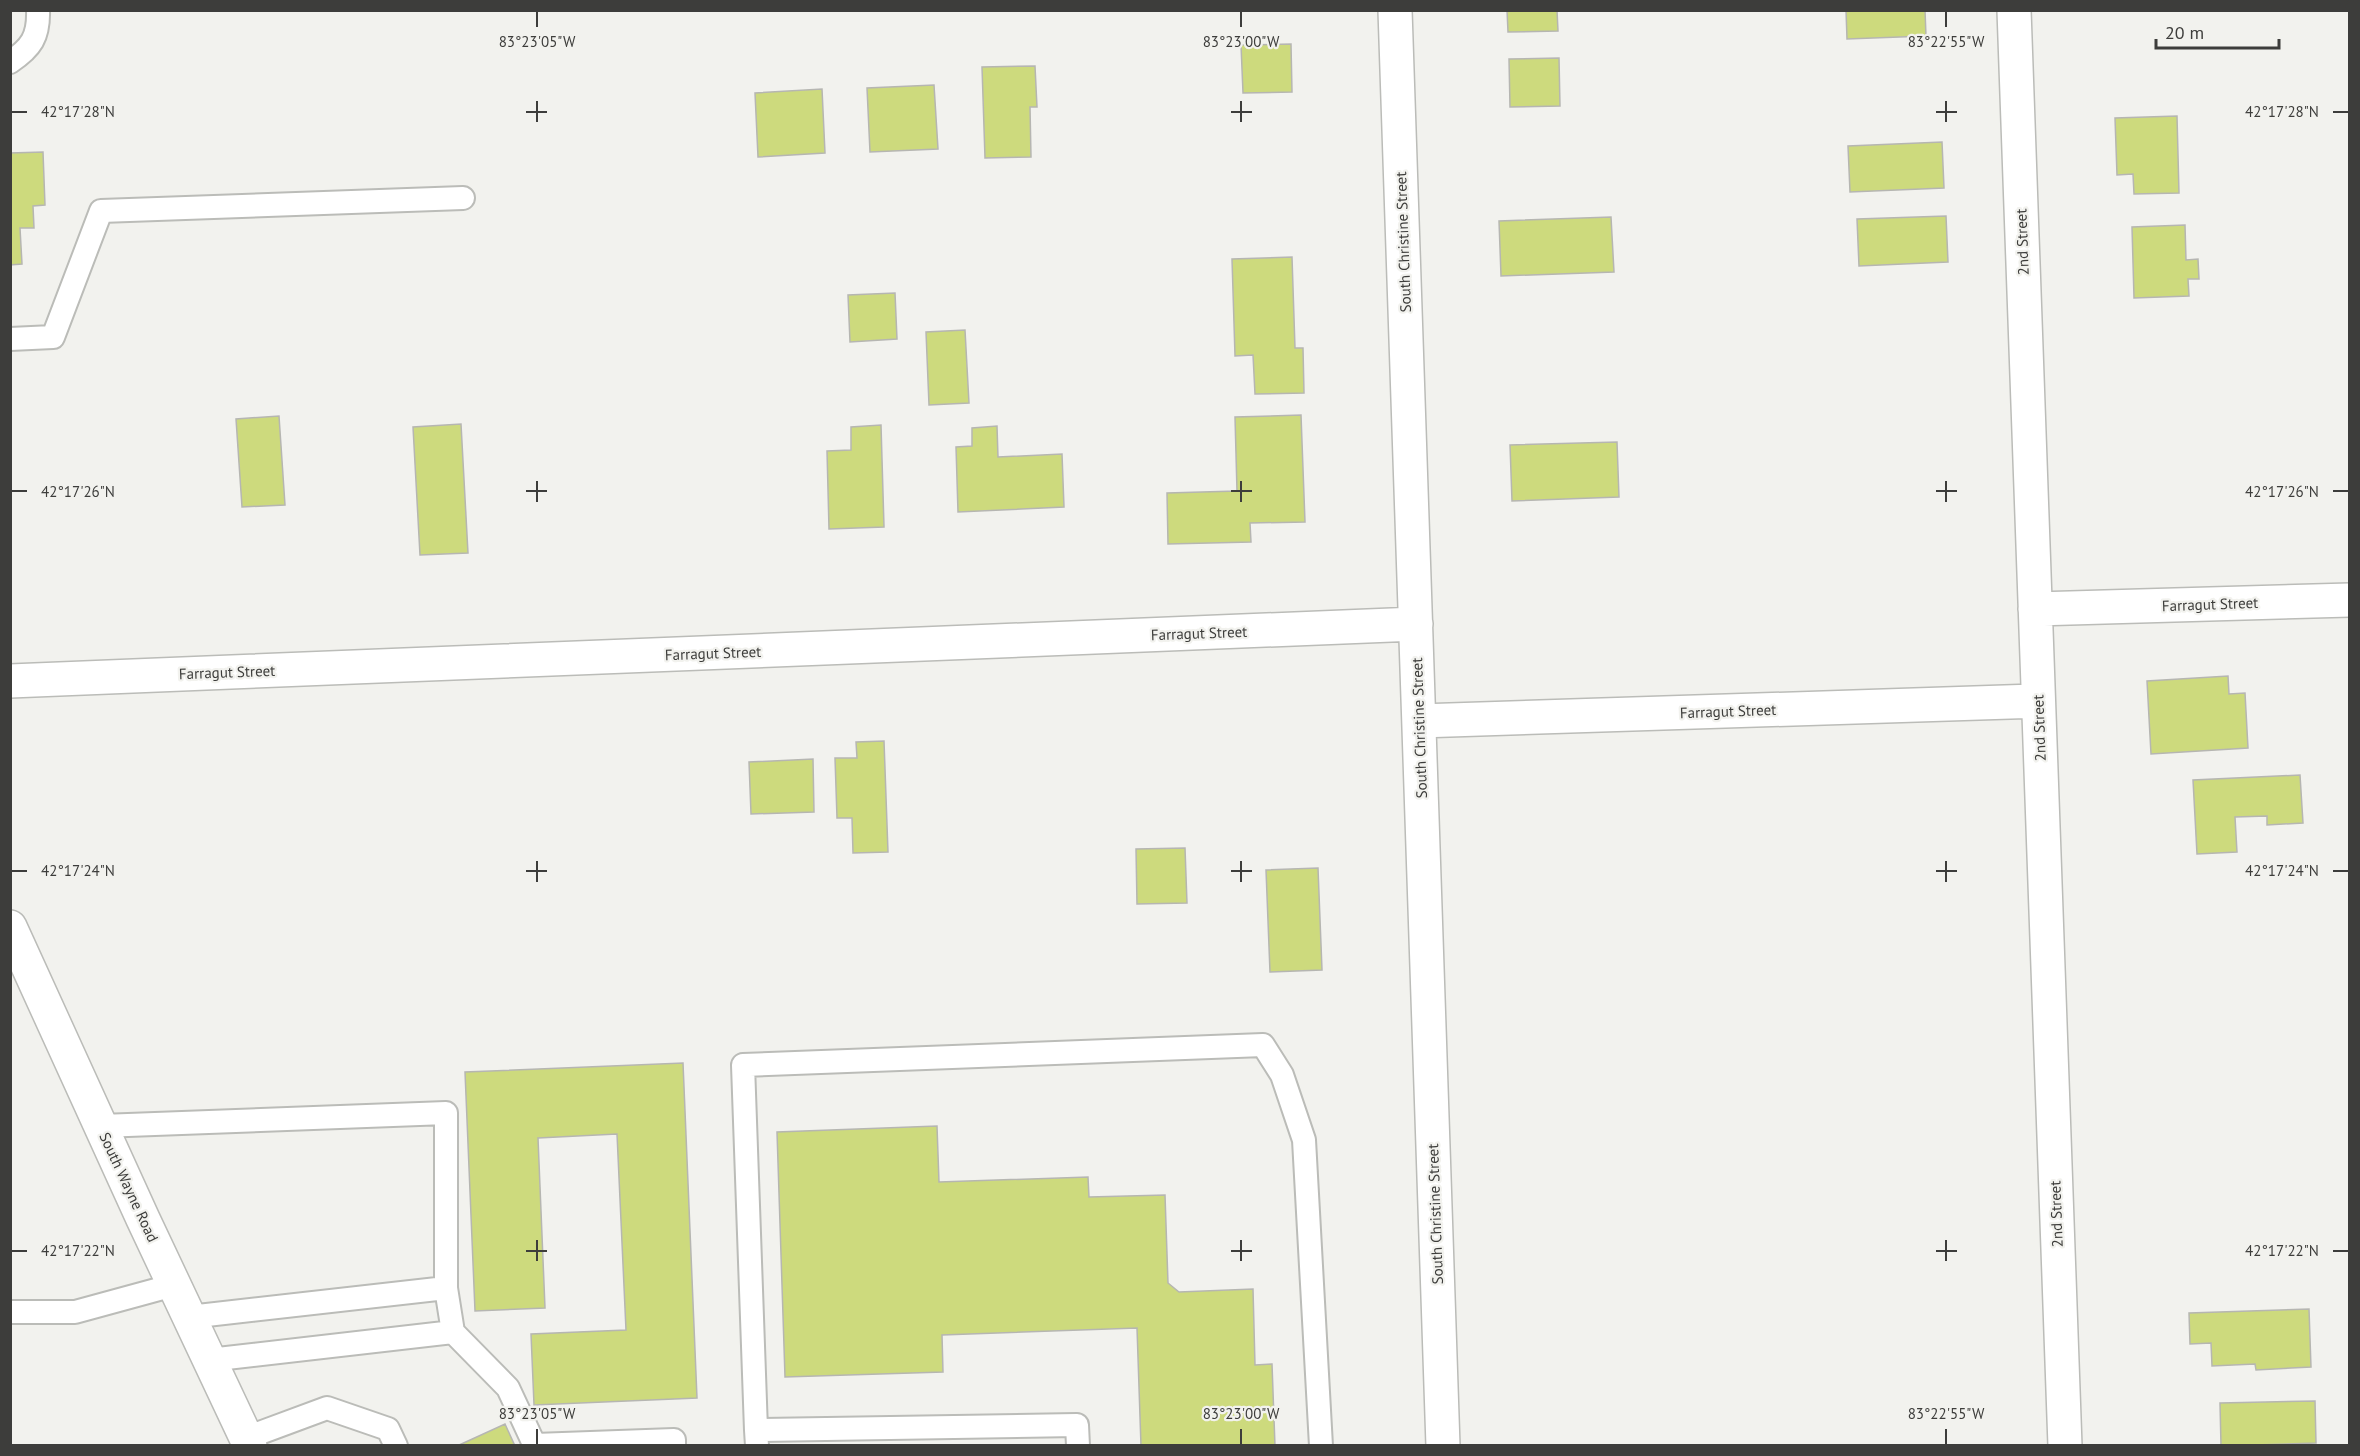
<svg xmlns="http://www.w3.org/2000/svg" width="2360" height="1456" font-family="'PT Sans',sans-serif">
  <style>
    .building { fill: #cdda7d; stroke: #b6b6b2; stroke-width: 1.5 }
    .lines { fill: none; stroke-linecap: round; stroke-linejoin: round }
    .lane-casing { stroke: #bbbcb8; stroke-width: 26 }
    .street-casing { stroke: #bbbcb8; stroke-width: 36 }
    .secondary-casing { stroke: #bbbcb8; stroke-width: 36 }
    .lane { stroke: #fff; stroke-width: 22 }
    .street { stroke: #fff; stroke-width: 33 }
    .secondary { stroke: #fff; stroke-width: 33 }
    .ticks { fill: none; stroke: #3d3d3b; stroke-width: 2 }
    .labels { text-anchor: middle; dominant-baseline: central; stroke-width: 4.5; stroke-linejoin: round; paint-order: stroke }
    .street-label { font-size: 15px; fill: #3d3d3b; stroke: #f2f2ee }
    .ticks-label { font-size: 15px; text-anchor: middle; fill: #3d3d3b; stroke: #f2f2ee; stroke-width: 4.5; stroke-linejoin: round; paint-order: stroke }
  </style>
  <rect width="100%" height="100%" fill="#f2f2ee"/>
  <path class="building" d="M1507,10H1557L1558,31L1508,32Z
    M1846,10H1925L1926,36L1847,39Z
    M1291,44L1292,92L1243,93L1241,45Z
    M1559,58L1560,106L1510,107L1509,59Z
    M1035,66L1037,107H1030L1031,157L985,158L982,67Z
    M934,85L938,149L870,152L867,88Z
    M822,89L825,153L758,157L755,93Z
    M2177,116L2179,193L2134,194L2133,174L2117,175L2115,118Z
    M1942,142L1944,188L1850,192L1848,146Z
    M43,152L45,205L33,206L34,228H20L22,264L10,265V153Z
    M1946,216L1948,262L1859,266L1857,219Z
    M1611,217L1614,272L1501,276L1499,221Z
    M2185,225L2186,260L2198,259L2199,279H2188L2189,296L2134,298L2132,227Z
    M1292,257L1295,348H1303L1304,393L1255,394L1253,355L1235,356L1232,259Z
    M895,293L897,339L850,342L848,295Z
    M965,330L969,403L929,405L926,332Z
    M1301,415L1305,522L1250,523L1251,542L1168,544L1167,493L1237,491L1235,417Z
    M279,416L285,505L242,507L236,419Z
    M461,424L468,553L420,555L413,427Z
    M881,425L884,527L829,529L827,451L851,450V427Z
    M997,426L998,457L1062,454L1064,507L958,512L956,447L972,446V428Z
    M1617,442L1619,497L1512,501L1510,445Z
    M2228,676L2229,694L2245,693L2248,748L2151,754L2147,681Z
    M884,741L888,852L853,853L852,818H837L835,758H857L856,742Z
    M813,759L814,812L751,814L749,762Z
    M2300,775L2303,823L2267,825V816L2235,817L2237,852L2197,854L2193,780Z
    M1185,848L1187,903L1137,904L1136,849Z
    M1318,868L1322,970L1270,972L1266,870Z
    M683,1063L697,1398L534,1405L531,1334L626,1330L617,1134L538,1138L545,1308L475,1311L465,1072Z
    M937,1126L939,1182L1088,1177L1089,1197L1165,1195L1168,1283L1179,1292L1253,1289L1255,1365L1272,1364L1275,1446H1141L1137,1328L942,1335L943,1372L785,1377L777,1132Z
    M2309,1309L2311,1367L2256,1370L2255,1364L2212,1366L2211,1343L2190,1344L2189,1313Z
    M2315,1401L2316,1443L2221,1446L2220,1403Z
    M505,1424L515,1446H457Z"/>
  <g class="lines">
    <g class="lane-casing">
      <path id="lane" d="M10,62C31,48 39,37 38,10
        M10,339L53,337L101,211L463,198
        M101,1126L446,1113V1288
        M10,1312H75L174,1285
        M189,1317L446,1288L453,1332L209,1360
        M453,1332L508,1388L535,1446
        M756,1430L743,1065L1263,1045L1282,1075L1304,1140L1321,1446
        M246,1438L327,1408L388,1429L396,1446
        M535,1445L674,1440V1446
        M757,1446L756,1430L1077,1425L1078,1446"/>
    </g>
    <g class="street-casing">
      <path id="street" d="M1395,10L1443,1446
        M2014,10L2065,1446
        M2035,609L2350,600
        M10,681L1416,624
        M1419,721L2038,701"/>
    </g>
    <g class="secondary-casing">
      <path id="secondary" d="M10,927L143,1219L250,1446"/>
    </g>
    <use href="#lane" class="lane"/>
    <use href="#street" class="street"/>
    <use href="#secondary" class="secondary"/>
  </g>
  <path class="ticks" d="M537,12V27M1241,12V27M1946,12V27M537,101V122M1241,101V122M1946,101V122M12,112H27M526,112H547M1231,112H1252M1936,112H1957M2333,112H2348M537,481V502M1241,481V502M1946,481V502M12,491H27M526,491H547M1231,491H1252M1936,491H1957M2333,491H2348M537,861V882M1241,861V882M1946,861V882M12,871H27M526,871H547M1231,871H1252M1936,871H1957M2333,871H2348M537,1240V1261M1241,1240V1261M1946,1240V1261M12,1251H27M526,1251H547M1231,1251H1252M1936,1251H1957M2333,1251H2348M537,1429V1444M1241,1429V1444M1946,1429V1444"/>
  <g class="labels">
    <g class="street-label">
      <text transform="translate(1403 242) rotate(-92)">South Christine Street</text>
      <text transform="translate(2022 242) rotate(-92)">2nd Street</text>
      <text transform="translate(2210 604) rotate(-2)">Farragut Street</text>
      <text transform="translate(1199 633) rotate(-2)">Farragut Street</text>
      <text transform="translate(713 653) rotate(-2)">Farragut Street</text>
      <text transform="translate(227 672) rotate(-2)">Farragut Street</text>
      <text transform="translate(1728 711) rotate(-2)">Farragut Street</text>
      <text transform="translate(1419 728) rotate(-92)">South Christine Street</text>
      <text transform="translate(2039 728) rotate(-92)">2nd Street</text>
      <text transform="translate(129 1187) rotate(65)">South Wayne Road</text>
      <text transform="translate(1435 1214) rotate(-92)">South Christine Street</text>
      <text transform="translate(2056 1214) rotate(-92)">2nd Street</text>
    </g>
  </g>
  <g class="ticks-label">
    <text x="537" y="47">83°23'05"W</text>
    <text x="1241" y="47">83°23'00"W</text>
    <text x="1946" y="47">83°22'55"W</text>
    <text x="78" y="117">42°17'28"N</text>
    <text x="2282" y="117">42°17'28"N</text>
    <text x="78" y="497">42°17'26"N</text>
    <text x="2282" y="497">42°17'26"N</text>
    <text x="78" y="876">42°17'24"N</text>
    <text x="2282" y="876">42°17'24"N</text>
    <text x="78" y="1256">42°17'22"N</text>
    <text x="2282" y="1256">42°17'22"N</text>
    <text x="537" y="1419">83°23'05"W</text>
    <text x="1241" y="1419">83°23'00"W</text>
    <text x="1946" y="1419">83°22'55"W</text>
  </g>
  <rect width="2360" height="1456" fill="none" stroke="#3d3d3b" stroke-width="24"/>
  <path d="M2156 39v9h123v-9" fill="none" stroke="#3d3d3b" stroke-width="3"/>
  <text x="2165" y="39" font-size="18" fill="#3d3d3b" stroke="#f2f2ee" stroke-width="4.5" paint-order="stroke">20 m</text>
</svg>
